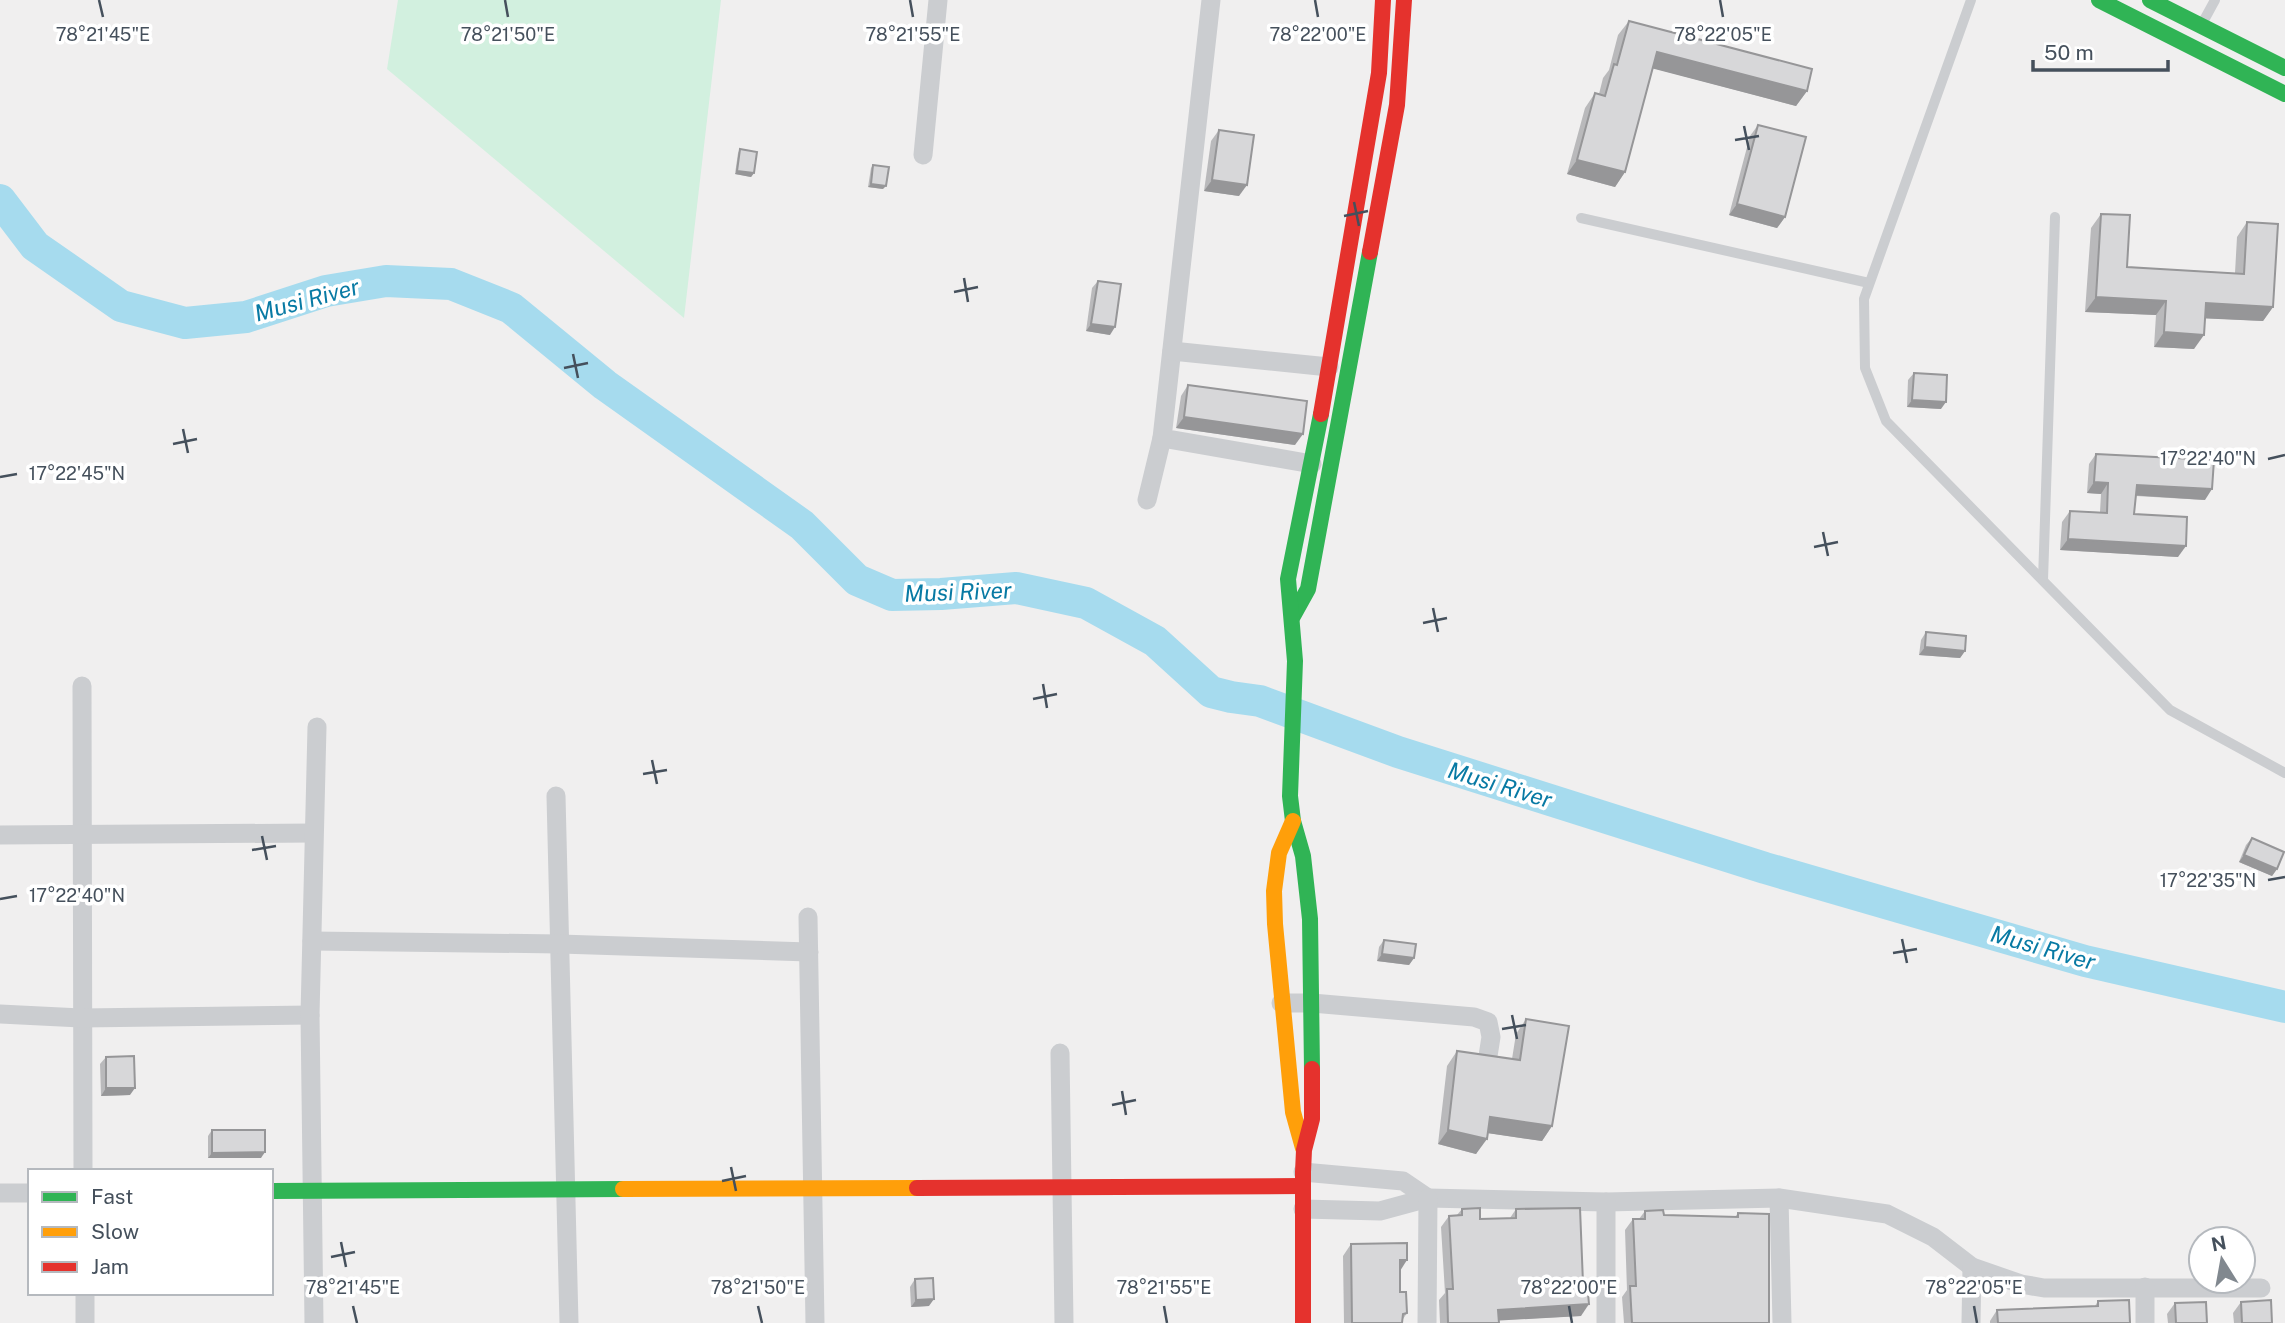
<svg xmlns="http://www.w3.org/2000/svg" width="2285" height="1323" font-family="'Public Sans',sans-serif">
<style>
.green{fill:#d2f0df}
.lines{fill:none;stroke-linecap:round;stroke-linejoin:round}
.river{stroke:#a6dbee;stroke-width:32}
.lane{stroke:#cbcdd0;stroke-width:10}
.street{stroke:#cbcdd0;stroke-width:19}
.fast{stroke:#30b455;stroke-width:16}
.slow{stroke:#ff9f0a;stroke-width:16}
.jam{stroke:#e5322d;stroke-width:16}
.wall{fill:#b9b9bb}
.shaded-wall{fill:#969698}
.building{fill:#d7d7d9;stroke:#969698;stroke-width:2}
.ticks{fill:none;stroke:#45505c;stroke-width:2.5}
.labels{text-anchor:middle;stroke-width:7;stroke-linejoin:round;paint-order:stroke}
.water-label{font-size:23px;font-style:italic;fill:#087aa4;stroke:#fff}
.ticks-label{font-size:18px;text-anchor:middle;fill:#45505c;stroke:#fff;stroke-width:7;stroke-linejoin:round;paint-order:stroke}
</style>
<rect width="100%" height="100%" fill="#f0efef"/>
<polygon class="green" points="398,0 721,0 684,318 387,69"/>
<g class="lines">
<polyline class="river" points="0,200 35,246 121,306 185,323 246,317 326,291 386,281 451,284 511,308 605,385 802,525 857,580 892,595 941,594 1016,588 1086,603 1155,641 1211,692 1231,697 1260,701 1398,752 1765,868 2085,961 2285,1007"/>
<g class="lane">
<polyline points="1971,0 1864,299 1865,368 1886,421 2170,710 2285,773"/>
<polyline points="2203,22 2215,0"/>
<polyline points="1581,218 1869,283"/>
<polyline points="2043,580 2055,217"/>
</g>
<g class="street">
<polyline points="1211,0 1162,438 1312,464"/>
<polyline points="923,155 938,0"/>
<polyline points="1172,351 1329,367"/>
<polyline points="1147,500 1162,438"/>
<polyline points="82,686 83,1171"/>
<polyline points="556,796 569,1323"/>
<polyline points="0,835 313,833"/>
<polyline points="808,917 815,1323"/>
<polyline points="312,941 560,944 809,952"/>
<polyline points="1281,1003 1312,1003 1474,1017 1488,1022 1491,1037 1488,1056"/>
<polyline points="0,1014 81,1018 310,1015"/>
<polyline points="1060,1053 1064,1323"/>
<polyline points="1303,1172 1403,1181 1428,1198"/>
<polyline points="0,1193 30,1193"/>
<polyline points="1779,1198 1782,1323"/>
<polyline points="1303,1209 1380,1211 1428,1198 1606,1202 1779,1198 1887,1214 1933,1237 1972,1267 2021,1284 2044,1288 2261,1288"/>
<polyline points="2145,1287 2145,1323"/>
<polyline points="85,1293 85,1323"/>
<polyline points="314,1323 310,1015 317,727"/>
<polyline points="1427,1323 1428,1198"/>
<polyline points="1606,1323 1606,1202"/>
<polyline points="1971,1323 1972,1267"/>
</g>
<g class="fast">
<polyline points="2099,0 2285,94"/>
<polyline points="2150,0 2285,68"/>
<polyline points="1293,616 1308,589 1370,252"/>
<polyline points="1312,1069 1310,919 1303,856 1293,821 1290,796 1295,661 1288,579 1321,414"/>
<polyline points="271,1191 623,1189"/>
</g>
<g class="slow">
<polyline points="1293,821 1279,853 1274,891 1275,924 1293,1112 1303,1148"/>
<polyline points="623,1189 917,1188"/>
</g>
<g class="jam">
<polyline points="1370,252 1397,105 1404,0"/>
<polyline points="1321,414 1379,73 1383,0"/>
<polyline points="917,1188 1303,1186"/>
<polyline points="1303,1323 1303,1172 1304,1150 1312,1119 1312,1069"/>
</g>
</g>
<g class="wall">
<polygon points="1629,21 1807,91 1796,106 1653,68 1625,172 1615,187 1567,174 1585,108 1595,93 1599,94 1603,78 1609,70 1618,35"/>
<polygon points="1758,125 1785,217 1777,228 1729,215 1750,136"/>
<polygon points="1219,130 1239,196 1204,191 1211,141"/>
<polygon points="740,149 754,173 751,177 735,174 738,153"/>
<polygon points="873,165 883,189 868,187 871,168"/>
<polygon points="2101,214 2127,267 2235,273 2237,237 2247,222 2273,307 2263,321 2205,318 2194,349 2154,347 2156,315 2085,312 2091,228"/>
<polygon points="1098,281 1110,335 1086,331 1092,288"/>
<polygon points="1914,373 1941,409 1907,407 1908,380"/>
<polygon points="1188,385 1295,445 1176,428 1181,396"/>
<polygon points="2096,454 2205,500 2136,496 2134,514 2178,557 2060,550 2062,522 2070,511 2100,512 2101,494 2087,493 2089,464"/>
<polygon points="1926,632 1965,651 1960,658 1919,655 1921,640"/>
<polygon points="2252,838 2277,869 2272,876 2239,862 2246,845"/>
<polygon points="1384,940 1414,958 1409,965 1377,961 1379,947"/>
<polygon points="1526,1019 1552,1126 1542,1141 1488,1133 1476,1154 1438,1144 1447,1066 1457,1051 1512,1059 1516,1034"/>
<polygon points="106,1057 130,1095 101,1096 100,1064"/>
<polygon points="212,1130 261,1158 208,1158 208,1136"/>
<polygon points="1462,1209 1480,1219 1510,1218 1516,1209 1581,1316 1499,1320 1499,1323 1440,1323 1439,1300 1445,1293 1441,1227 1449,1216 1457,1215"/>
<polygon points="1645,1211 1664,1215 1735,1217 1738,1213 1769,1323 1624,1323 1622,1297 1627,1290 1625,1230 1633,1219 1639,1219"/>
<polygon points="1351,1244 1400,1271 1400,1292 1407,1313 1403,1319 1402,1323 1344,1323 1343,1256"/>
<polygon points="915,1279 929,1306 911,1307 910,1287"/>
<polygon points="2098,1301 2130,1323 1990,1323 1990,1321 1997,1310 2095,1306"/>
<polygon points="2241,1302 2272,1323 2234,1323 2233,1313"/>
<polygon points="2175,1303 2207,1323 2168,1323 2167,1314"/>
</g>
<g class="shaded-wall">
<polygon points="1657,52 1807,91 1796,106 1647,67"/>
<polygon points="1577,160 1625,172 1615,187 1567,174"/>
<polygon points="737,171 754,173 751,177 735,174"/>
<polygon points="1212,180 1247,185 1239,196 1204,191"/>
<polygon points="871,184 886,186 883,189 868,187"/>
<polygon points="1737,204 1785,217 1777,228 1729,215"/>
<polygon points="2096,297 2166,301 2156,315 2085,312"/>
<polygon points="2206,303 2273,307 2263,321 2196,318"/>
<polygon points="1091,324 1115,327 1110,335 1086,331"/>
<polygon points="2164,332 2204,335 2194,349 2154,347"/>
<polygon points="1912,400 1946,402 1941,409 1907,407"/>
<polygon points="1184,417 1303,434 1295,445 1176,428"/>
<polygon points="2094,482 2108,483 2101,494 2087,493"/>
<polygon points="2137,485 2212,489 2205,500 2129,495"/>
<polygon points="2068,539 2186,546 2178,557 2060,550"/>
<polygon points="1925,647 1965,651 1960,658 1919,655"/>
<polygon points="2244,855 2277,869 2272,876 2239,862"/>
<polygon points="1382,954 1414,958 1409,965 1377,961"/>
<polygon points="106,1088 135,1088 130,1095 101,1096"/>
<polygon points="1490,1117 1552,1126 1542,1141 1480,1132"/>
<polygon points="1448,1130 1487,1139 1476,1154 1438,1144"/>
<polygon points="265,1152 261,1158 208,1158 212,1153"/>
<polygon points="1400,1260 1407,1260 1400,1271"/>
<polygon points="934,1299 929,1306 911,1307 916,1300"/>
<polygon points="1589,1304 1581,1316 1491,1321 1498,1310"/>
</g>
<g class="building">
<polygon points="1629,21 1812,69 1807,91 1657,52 1625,172 1577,160 1595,93 1605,96 1614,64 1617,65"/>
<polygon points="1758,125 1806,137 1785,217 1737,204"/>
<polygon points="1219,130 1254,135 1247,185 1212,180"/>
<polygon points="740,149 757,152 754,173 737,171"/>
<polygon points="873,165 889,167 886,186 871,184"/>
<polygon points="2101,214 2130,215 2127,267 2244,274 2247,222 2278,224 2273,307 2206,303 2204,335 2164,332 2166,301 2096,297"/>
<polygon points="1098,281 1121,284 1115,327 1091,324"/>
<polygon points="1914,373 1947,375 1946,402 1912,400"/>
<polygon points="1188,385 1307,401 1303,434 1184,417"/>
<polygon points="2096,454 2214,460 2212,489 2137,485 2134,514 2187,517 2186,546 2068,539 2070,511 2107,513 2108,483 2094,482"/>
<polygon points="1926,632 1966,636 1965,651 1925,647"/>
<polygon points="2252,838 2284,852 2277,869 2244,855"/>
<polygon points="1384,940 1416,944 1414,958 1382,954"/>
<polygon points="1526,1019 1569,1026 1552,1126 1490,1117 1487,1139 1448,1130 1457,1051 1520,1060"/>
<polygon points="134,1056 135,1088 106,1088 106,1057"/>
<polygon points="212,1130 265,1130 265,1152 212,1153"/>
<polygon points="1480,1208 1480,1219 1516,1218 1516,1209 1580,1208 1583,1283 1587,1283 1589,1304 1498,1310 1499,1323 1448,1323 1447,1289 1453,1289 1449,1216 1462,1215 1462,1209"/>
<polygon points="1663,1210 1664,1215 1738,1217 1738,1213 1769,1214 1769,1323 1632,1323 1630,1286 1636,1286 1633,1219 1645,1219 1645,1211"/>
<polygon points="1407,1243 1407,1260 1400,1260 1400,1292 1406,1292 1407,1313 1403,1314 1402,1323 1352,1323 1351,1244"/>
<polygon points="933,1278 934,1299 916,1300 915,1279"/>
<polygon points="2129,1300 2130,1323 1998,1323 1997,1310 2098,1306 2098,1301"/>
<polygon points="2271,1300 2272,1323 2242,1323 2241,1302"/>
<polygon points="2206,1302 2207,1323 2176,1323 2175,1303"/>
</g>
<path class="ticks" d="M99,0l4,17M505,0l3,17M910,0l3,17M1315,0l3,17M1720,0l3,17M1744,126l5,24M1735,140l24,-4M1354,202l5,24M1344,216l24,-5M964,278l4,24M954,292l24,-5M573,354l5,24M564,368l24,-5M183,429l5,24M173,444l24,-5M2268,459l17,-4M0,477l17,-3M1823,532l5,24M1814,547l24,-5M1433,608l5,24M1423,623l24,-5M1043,684l4,24M1033,699l24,-5M652,760l5,24M643,774l24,-4M262,836l5,24M252,850l24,-4M2268,880l17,-3M0,899l17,-3M1902,939l5,24M1893,953l24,-4M1512,1015l5,24M1502,1029l24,-4M1122,1091l4,24M1112,1105l24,-5M731,1167l5,24M722,1181l24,-5M341,1242l5,25M331,1257l24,-5M353,1306l4,17M758,1306l4,17M1164,1306l3,17M1569,1306l3,17M1974,1306l3,17"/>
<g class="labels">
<g class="water-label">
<text transform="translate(307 300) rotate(-15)" y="8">Musi River</text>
<text transform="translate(958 592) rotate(-2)" y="8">Musi River</text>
<text transform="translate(1500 785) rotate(17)" y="8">Musi River</text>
<text transform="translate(2043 948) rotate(16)" y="8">Musi River</text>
</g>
</g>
<g class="ticks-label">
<text x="103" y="41">78°21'45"E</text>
<text x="508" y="41">78°21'50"E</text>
<text x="913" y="41">78°21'55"E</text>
<text x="1318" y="41">78°22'00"E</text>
<text x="1723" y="41">78°22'05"E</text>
<text x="2208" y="465">17°22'40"N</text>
<text x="77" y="480">17°22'45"N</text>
<text x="2208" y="887">17°22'35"N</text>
<text x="77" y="902">17°22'40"N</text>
<text x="353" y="1294">78°21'45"E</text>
<text x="758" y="1294">78°21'50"E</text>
<text x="1164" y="1294">78°21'55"E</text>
<text x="1569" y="1294">78°22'00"E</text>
<text x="1974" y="1294">78°22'05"E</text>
</g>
<rect x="28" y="1169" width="245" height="126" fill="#ffffff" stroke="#b5b9be" stroke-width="2"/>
<rect x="42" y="1192" width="35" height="10" fill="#30b455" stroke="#b5b9be" stroke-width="2"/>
<text x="91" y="1204" font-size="21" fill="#45505c">Fast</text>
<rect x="42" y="1227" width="35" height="10" fill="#ff9f0a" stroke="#b5b9be" stroke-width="2"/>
<text x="91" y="1239" font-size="21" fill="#45505c">Slow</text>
<rect x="42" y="1262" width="35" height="10" fill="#e5322d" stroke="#b5b9be" stroke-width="2"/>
<text x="91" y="1274" font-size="21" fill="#45505c">Jam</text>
<g transform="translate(2222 1260) rotate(349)"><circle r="33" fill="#ffffff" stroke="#b5b9be" stroke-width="2"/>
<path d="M0-5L12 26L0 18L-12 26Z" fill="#81888f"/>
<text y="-10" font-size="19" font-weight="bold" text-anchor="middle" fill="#45505c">N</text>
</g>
<path d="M2033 60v10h135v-10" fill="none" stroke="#45505c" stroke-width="3.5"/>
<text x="2044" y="60" font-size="21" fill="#45505c" stroke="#ffffff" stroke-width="5" paint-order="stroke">50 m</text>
</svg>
